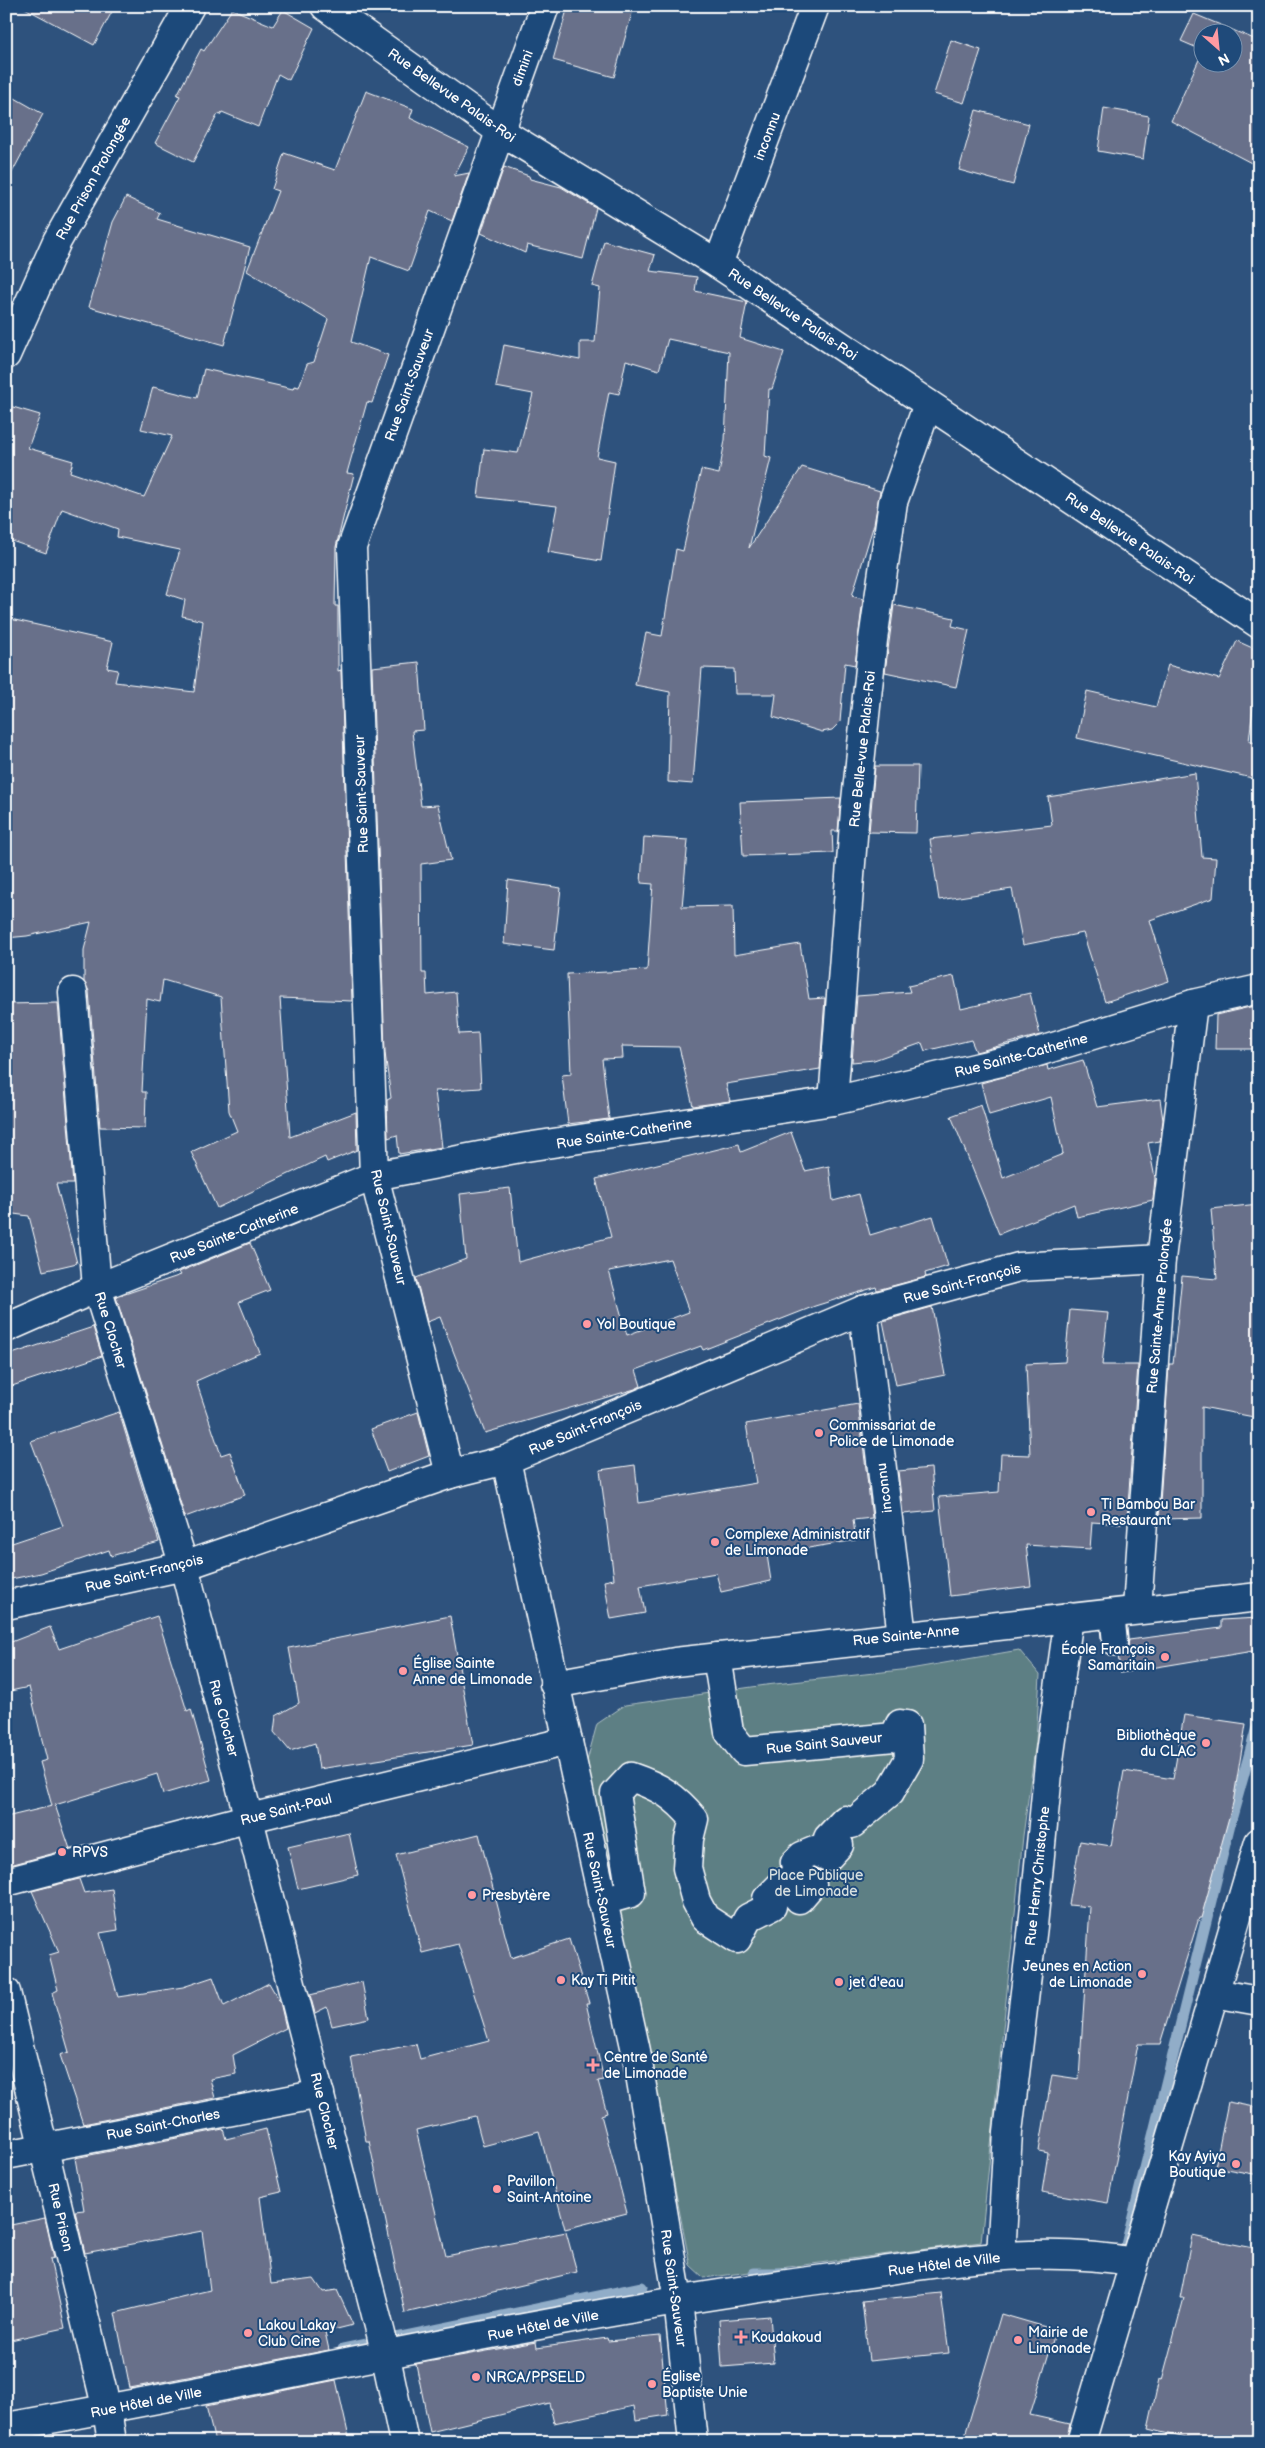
<svg xmlns="http://www.w3.org/2000/svg" width="1265" height="2448" font-family="'Balsamiq Sans',sans-serif">
<style>
.green{fill:#5d7f84;stroke:#aebfc2}
.lines{fill:none;stroke-linecap:round;stroke-linejoin:round}
.stream{stroke:#91adc8;stroke-width:11}
.building{fill:#68708a;stroke:#fff;fill-rule:evenodd}
.lane-casing{stroke:#fff;stroke-width:28}
.street-casing{stroke:#fff;stroke-width:31}
.secondary-casing{stroke:#fff;stroke-width:31}
.lane{stroke:#1f4a7a;stroke-width:24}
.street{stroke:#1f4a7a;stroke-width:28}
.secondary{stroke:#1f4a7a;stroke-width:28}
.poi-dot{fill:#ff9aa2;stroke:#1f4a7a;stroke-width:2}
.labels{text-anchor:middle;stroke-width:4;stroke-linejoin:round;paint-order:stroke}
.street-label{font-size:14px;fill:#fff;stroke:#1f4a7a}
.poi-label{font-size:14px;fill:#fff;stroke:#1f4a7a;text-anchor:start}
.park-label{font-size:14px;fill:#d6dfe0;stroke:#1f4a7a}
</style>
<rect width="100%" height="100%" fill="#2e527d"/>
<filter id="ink" filterUnits="userSpaceOnUse"><feTurbulence type="fractalNoise" baseFrequency=".02" numOctaves="2"/><feDisplacementMap in="SourceGraphic" scale="10" xChannelSelector="R" yChannelSelector="G"/><feConvolveMatrix kernelMatrix="1 2 1 2 8 2 1 2 1" color-interpolation-filters="sRGB"/></filter>
<g filter="url(#ink)">
<polygon class="green" points="1019,1650 1040,1675 1036,1741 1023,1836 981,2242 704,2278 690,2265 654,2081 592,1807 587,1761 597,1724 625,1705 766,1685 910,1669"/>
<g class="lines">
<g class="stream">
<polyline points="1126,2245 1231,1820 1259,1720"/>
<polyline points="754,2273 784,2273"/>
<polyline points="343,2349 642,2287"/>
</g>
</g>
<g class="building">
<polygon points="21,6 115,6 94,45"/>
<polygon points="568,6 634,6 614,77 553,60"/>
<polygon points="232,9 273,26 283,10 314,28 289,80 278,74 258,127 222,112 220,115 218,114 193,162 155,143 180,96 177,95 201,49 204,51"/>
<polygon points="1194,14 1259,41 1259,167 1171,121 1202,53 1202,62 1232,62 1232,32 1202,32 1202,50 1181,41"/>
<polygon points="951,40 981,50 964,103 934,94"/>
<polygon points="366,91 413,109 410,118 469,147 454,176 469,173 452,221 430,211 409,271 371,257 351,342 388,355 372,403 367,402 347,473 354,474 336,547 335,606 338,606 338,671 341,670 352,1001 280,998 290,1137 356,1112 357,1150 327,1162 325,1157 217,1208 191,1152 237,1131 229,1111 221,997 163,980 160,1002 147,999 142,1092 146,1092 145,1128 100,1127 89,991 84,982 84,950 91,922 27,936 6,938 6,865 12,864 6,810 6,618 113,642 107,668 118,670 115,682 194,692 203,621 182,616 185,600 167,594 180,550 117,537 118,529 62,509 46,553 6,539 6,405 40,415 28,448 73,461 70,472 144,497 172,436 141,429 153,387 197,398 204,369 293,389 294,386 299,387 307,364 314,362 328,319 247,271 278,191 272,189 284,153 335,170"/>
<polygon points="6,93 43,114 6,184"/>
<polygon points="1104,108 1149,116 1143,159 1098,151"/>
<polygon points="976,110 1029,124 1013,185 959,170"/>
<polygon points="504,167 529,176 530,179 561,187 596,208 583,259 527,245 525,253 481,233"/>
<polygon points="126,197 160,213 157,219 250,247 224,345 89,307 113,222"/>
<polygon points="604,241 655,255 650,271 697,277 695,291 747,302 740,338 784,352 772,389 769,389 765,456 771,458 749,548 802,467 880,491 874,524 852,596 863,599 855,665 845,663 840,722 832,730 822,732 773,717 776,694 735,694 734,669 702,668 693,784 668,782 670,692 635,685 646,633 662,636 676,549 683,551 701,470 719,474 725,440 729,352 668,339 659,370 626,360 619,394 609,392 597,457 615,461 601,561 548,552 557,506 478,497 484,449 518,453 533,394 496,387 504,345 580,360 580,342 595,342 600,288 592,286"/>
<polygon points="894,605 954,618 952,626 969,630 956,687 885,672"/>
<polygon points="1237,641 1259,651 1259,682 1255,691 1249,741 1259,744 1259,751 1252,778 1077,738 1087,691 1156,707 1168,665 1219,679"/>
<polygon points="419,662 424,730 412,731 421,806 438,805 451,860 421,864 422,973 426,973 427,995 456,992 459,1034 478,1033 481,1088 435,1091 442,1147 399,1154 397,1135 388,1138 387,1100 391,1098 385,1053 372,667"/>
<polygon points="875,766 918,766 916,833 869,832"/>
<polygon points="1195,773 1202,857 1216,858 1213,898 1150,920 1169,981 1105,1002 1083,933 1023,945 1012,889 939,900 930,839 1052,825 1048,797"/>
<polygon points="841,798 838,831 832,831 833,853 743,856 740,802"/>
<polygon points="644,837 688,840 682,907 733,906 734,955 800,944 809,999 825,998 820,1069 726,1084 730,1101 693,1106 679,1047 622,1046 623,1058 602,1059 609,1119 568,1124 562,1075 571,1074 567,974 647,970 653,884 641,883"/>
<polygon points="508,880 561,888 554,950 504,944"/>
<polygon points="954,976 961,1009 1030,993 1040,1035 976,1052 971,1040 925,1051 922,1043 874,1060 852,1062 857,996 910,992 908,986"/>
<polygon points="58,1003 73,1184 56,1184 77,1263 43,1271 29,1216 6,1213 6,1004"/>
<polygon points="1250,1007 1259,1007 1259,1049 1215,1049 1216,1015"/>
<polygon points="1083,1060 1097,1107 1160,1099 1163,1120 1160,1141 1148,1143 1155,1178 1153,1200 1077,1217 1074,1204 999,1234 951,1116 981,1105 1003,1178 1063,1154 1051,1097 989,1115 981,1083 1047,1065 1048,1070"/>
<path d="M791,1132l14,39 24,-5 4,35 26,-7 11,41 63,-19 15,50 -23,7 1,4 -49,13 -1,-3 -61,19 -112,44 -2,-4 -65,24 5,16 -6,3 -150,44 -45,-116 -13,5 -11,-44 50,-19 -6,-65 50,-6 8,74 93,-25 -15,-58 143,-35 2,8zM670,1259l19,53 -62,23 -18,-64z"/>
<polygon points="1259,1204 1259,1418 1202,1407 1202,1518 1159,1519 1169,1364 1173,1364 1182,1276 1217,1279 1211,1209"/>
<polygon points="250,1243 270,1290 239,1302 260,1353 196,1381 221,1455 230,1452 245,1495 185,1517 116,1297 181,1275 179,1272"/>
<polygon points="932,1307 945,1375 896,1385 883,1321"/>
<polygon points="1070,1310 1108,1313 1102,1365 1138,1365 1127,1519 1121,1519 1121,1524 1092,1522 1090,1549 1026,1545 1031,1586 950,1596 939,1497 999,1492 1001,1454 1030,1455 1026,1364 1065,1362"/>
<polygon points="93,1327 102,1356 6,1388 6,1356"/>
<polygon points="858,1404 872,1518 853,1520 856,1540 767,1555 771,1581 721,1592 716,1573 640,1586 645,1613 611,1619 604,1581 614,1579 600,1470 635,1465 639,1503 756,1483 746,1424"/>
<polygon points="119,1412 159,1542 111,1556 109,1550 41,1573 6,1580 6,1545 63,1526 31,1441"/>
<polygon points="418,1412 429,1456 387,1472 371,1429"/>
<polygon points="931,1468 935,1511 903,1514 898,1471"/>
<polygon points="157,1616 187,1711 191,1709 211,1780 163,1794 157,1774 55,1805 70,1849 6,1866 6,1817 52,1806 40,1762 47,1760 29,1687 6,1692 6,1644 50,1627 59,1649"/>
<polygon points="450,1616 473,1745 319,1769 315,1743 290,1751 274,1732 276,1716 299,1703 289,1648"/>
<polygon points="1259,1618 1259,1650 1121,1673 1118,1656 1127,1649 1129,1640 1221,1628 1221,1620"/>
<polygon points="1184,1715 1246,1724 1233,1803 1201,1918 1199,1918 1160,2044 1138,2044 1108,2203 1042,2192 1048,2153 1039,2151 1052,2075 1079,2079 1090,1907 1069,1905 1080,1841 1111,1846 1124,1771 1173,1779"/>
<polygon points="349,1833 358,1875 298,1889 288,1847"/>
<polygon points="479,1834 511,1958 569,1939 589,2003 586,2003 604,2080 598,2081 607,2113 601,2115 627,2213 565,2229 539,2131 483,2146 475,2116 416,2130 446,2256 566,2232 577,2272 405,2313 369,2141 366,2141 351,2057 416,2044 420,2059 489,2041 458,1944 422,1953 396,1855"/>
<polygon points="79,1879 84,1893 112,1889 118,1930 100,1933 118,1997 183,1987 213,1977 224,2006 269,1983 280,2002 286,2028 233,2055 236,2074 210,2079 215,2098 83,2124 60,2055 69,2052 52,1993 58,1990 49,1955 59,1952 32,1891"/>
<polygon points="362,1982 369,2018 332,2026 327,2007 315,2013 310,1995"/>
<polygon points="1228,2102 1259,2108 1259,2175 1215,2167"/>
<polygon points="223,2129 226,2139 266,2129 281,2192 260,2197 271,2284 314,2279 323,2292 337,2290 353,2325 325,2332 329,2350 130,2388 115,2313 210,2290 202,2231 85,2253 75,2211 84,2210 75,2158"/>
<polygon points="45,2218 54,2258 50,2259 65,2328 6,2341 6,2226"/>
<polygon points="1192,2236 1259,2249 1259,2442 1202,2442 1148,2429 1159,2379 1162,2380 1184,2298 1180,2298"/>
<polygon points="941,2293 949,2353 869,2361 862,2301"/>
<polygon points="1001,2314 1056,2330 1030,2415 1070,2424 1066,2442 963,2442"/>
<polygon points="770,2316 774,2363 722,2367 719,2320"/>
<polygon points="660,2336 668,2415 636,2420 634,2406 554,2423 549,2403 430,2432 416,2364 536,2342 537,2348 607,2338 608,2341"/>
<polygon points="336,2380 350,2442 215,2442 206,2406"/>
</g>
<g class="lines">
<g class="lane-casing">
<polyline id="lane" points="1112,1612 1115,1643"/>
</g>
<g class="street-casing">
<g id="street">
<polyline points="325,6 500,131 718,264 1259,624"/>
<polyline points="718,264 815,6"/>
<polyline points="6,355 57,241 190,6"/>
<polyline points="73,992 97,1288 184,1566 381,2334 404,2442"/>
<polyline points="833,1101 855,810 873,640 893,502 928,404"/>
<polyline points="863,1310 902,1636"/>
<polyline points="6,1328 97,1288 374,1176 526,1147 833,1101 1018,1058 1193,1004 1259,989"/>
<polyline points="506,1460 636,2051 678,2300 693,2442"/>
<polyline points="450,1474 374,1176 352,547 545,6"/>
<polyline points="6,1605 184,1566 450,1474 506,1460 863,1310 1019,1267 1161,1259"/>
<polyline points="1137,1609 1161,1259 1193,1004"/>
<polyline points="554,1684 675,1662 1259,1597"/>
<polyline points="6,1882 250,1818 568,1741"/>
<path d="M602,1901l29,-8 -16,-99 16,-17c29,10 44,19 63,42l-5,20 -2,29 9,33 9,17 32,21 11,-21 24,-12 -5,-7 17,-17 15,17 13,-15 -12,-8 -5,-13 7,-7 12,-5 14,6 11,-12 -11,-7 17,-18 7,4 38,-32 19,-33 -2,-34 -7,-1 -6,13 -150,14 -15,-19 -12,-75"/>
<polyline points="6,1992 107,2410 112,2442"/>
<polyline points="1214,1993 1259,2001"/>
<polyline points="6,2155 320,2094"/>
<polyline points="1001,2256 1008,2132 1033,1926 1050,1753 1069,1617"/>
<path d="M6,2427c276,-48 548,-113 826,-149 100,-13 202,-35 302,-16"/>
</g>
</g>
<g class="secondary-casing">
<polyline id="secondary" points="1081,2442 1259,1842"/>
</g>
<use href="#lane" class="lane"/>
<use href="#street" class="street"/>
<use href="#secondary" class="secondary"/>
</g>
</g>
<g class="poi-dot">
<circle cx="587" cy="1324" r="5"/>
<circle cx="819" cy="1433" r="5"/>
<circle cx="1091" cy="1512" r="5"/>
<circle cx="715" cy="1542" r="5"/>
<circle cx="1165" cy="1657" r="5"/>
<circle cx="403" cy="1671" r="5"/>
<circle cx="1206" cy="1743" r="5"/>
<circle cx="62" cy="1852" r="5"/>
<circle cx="472" cy="1895" r="5"/>
<circle cx="1142" cy="1974" r="5"/>
<circle cx="561" cy="1980" r="5"/>
<circle cx="839" cy="1982" r="5"/>
<path d="M590.5 2057.5h5v5h5v5h-5v5h-5v-5h-5v-5h5z"/>
<circle cx="1236" cy="2164" r="5"/>
<circle cx="497" cy="2189" r="5"/>
<circle cx="248" cy="2333" r="5"/>
<path d="M738.5 2329.5h5v5h5v5h-5v5h-5v-5h-5v-5h5z"/>
<circle cx="1018" cy="2340" r="5"/>
<circle cx="476" cy="2377" r="5"/>
<circle cx="652" cy="2384" r="5"/>
</g>
<g class="labels">
<g class="street-label">
<text transform="translate(522 68) rotate(-70)" y="5">dimini</text>
<text transform="translate(452 95) rotate(35)" y="5">Rue Bellevue Palais-Roi</text>
<text transform="translate(767 136) rotate(-69)" y="5">inconnu</text>
<text transform="translate(93 178) rotate(-61)" y="5">Rue Prison Prolongée</text>
<text transform="translate(793 314) rotate(34)" y="5">Rue Bellevue Palais-Roi</text>
<text transform="translate(409 385) rotate(-70)" y="5">Rue Saint-Sauveur</text>
<text transform="translate(1130 538) rotate(34)" y="5">Rue Bellevue Palais-Roi</text>
<text transform="translate(862 749) rotate(-84)" y="5">Rue Belle-vue Palais-Roi</text>
<text transform="translate(361 794) rotate(-92)" y="5">Rue Saint-Sauveur</text>
<text transform="translate(1021 1055) rotate(-15)" y="5">Rue Sainte-Catherine</text>
<text transform="translate(624 1133) rotate(-9)" y="5">Rue Sainte-Catherine</text>
<text transform="translate(389 1227) rotate(77)" y="5">Rue Saint-Sauveur</text>
<text transform="translate(234 1233) rotate(-22)" y="5">Rue Sainte-Catherine</text>
<text transform="translate(962 1283) rotate(-15)" y="5">Rue Saint-François</text>
<text transform="translate(1159 1306) rotate(-85)" y="5">Rue Sainte-Anne Prolongée</text>
<text transform="translate(111 1330) rotate(73)" y="5">Rue Clocher</text>
<text transform="translate(585 1427) rotate(-23)" y="5">Rue Saint-François</text>
<text transform="translate(884 1488) rotate(-97)" y="5">inconnu</text>
<text transform="translate(144 1573) rotate(-14)" y="5">Rue Saint-François</text>
<text transform="translate(906 1635) rotate(-6)" y="5">Rue Sainte-Anne</text>
<text transform="translate(224 1718) rotate(75)" y="5">Rue Clocher</text>
<text transform="translate(824 1743) rotate(-6)" y="5">Rue Saint Sauveur</text>
<text transform="translate(286 1809) rotate(-14)" y="5">Rue Saint-Paul</text>
<text transform="translate(1037 1876) rotate(-84)" y="5">Rue Henry Christophe</text>
<text transform="translate(600 1890) rotate(78)" y="5">Rue Saint-Sauveur</text>
<text transform="translate(325 2111) rotate(76)" y="5">Rue Clocher</text>
<text transform="translate(163 2124) rotate(-11)" y="5">Rue Saint-Charles</text>
<text transform="translate(61 2217) rotate(77)" y="5">Rue Prison</text>
<text transform="translate(944 2264) rotate(-7)" y="5">Rue Hôtel de Ville</text>
<text transform="translate(674 2288) rotate(82)" y="5">Rue Saint-Sauveur</text>
<text transform="translate(543 2325) rotate(-11)" y="5">Rue Hôtel de Ville</text>
<text transform="translate(146 2402) rotate(-11)" y="5">Rue Hôtel de Ville</text>
</g>
<g class="poi-label">
<text x="597" y="1329">Yol Boutique</text>
<text x="829" y="1430">Commissariat de<tspan x="829" dy="16">Police de Limonade</tspan></text>
<text x="1101" y="1509">Ti Bambou Bar<tspan x="1101" dy="16">Restaurant</tspan></text>
<text x="725" y="1539">Complexe Administratif<tspan x="725" dy="16">de Limonade</tspan></text>
<text x="1155" y="1654" text-anchor="end">École François<tspan x="1155" dy="16">Samaritain</tspan></text>
<text x="413" y="1668">Église Sainte<tspan x="413" dy="16">Anne de Limonade</tspan></text>
<text x="1196" y="1740" text-anchor="end">Bibliothèque<tspan x="1196" dy="16">du CLAC</tspan></text>
<text x="72" y="1857">RPVS</text>
<text x="482" y="1900">Presbytère</text>
<text x="1132" y="1971" text-anchor="end">Jeunes en Action<tspan x="1132" dy="16">de Limonade</tspan></text>
<text x="571" y="1985">Kay Ti Pitit</text>
<text x="849" y="1987">jet d'eau</text>
<text x="604" y="2062">Centre de Santé<tspan x="604" dy="16">de Limonade</tspan></text>
<text x="1226" y="2161" text-anchor="end">Kay Ayiya<tspan x="1226" dy="16">Boutique</tspan></text>
<text x="507" y="2186">Pavillon<tspan x="507" dy="16">Saint-Antoine</tspan></text>
<text x="258" y="2330">Lakou Lakay<tspan x="258" dy="16">Club Cine</tspan></text>
<text x="1028" y="2337">Mairie de<tspan x="1028" dy="16">Limonade</tspan></text>
<text x="751" y="2342">Koudakoud</text>
<text x="662" y="2381">Église<tspan x="662" dy="16">Baptiste Unie</tspan></text>
<text x="486" y="2382">NRCA/PPSELD</text>
</g>
<g class="park-label">
<text x="816" y="1880">Place Publique<tspan x="816" dy="16">de Limonade</tspan></text>
</g>
</g>
<rect width="1265" height="2448" fill="none" stroke="#1f4a7a" stroke-width="25"/>
<rect x="12" y="12" width="1240" height="2423" fill="none" stroke="#fff" stroke-width="2" filter="url(#ink)"/>
<g transform="translate(1218 48) rotate(153)"><circle r="24" fill="#1f4a7a" stroke="#7992af"/>
<path d="M0-4L9 19L0 12L-9 19Z" fill="#ff9aa2"/>
<text y="-8" font-size="14" font-weight="bold" text-anchor="middle" fill="#ffffff">N</text>
</g>
</svg>
